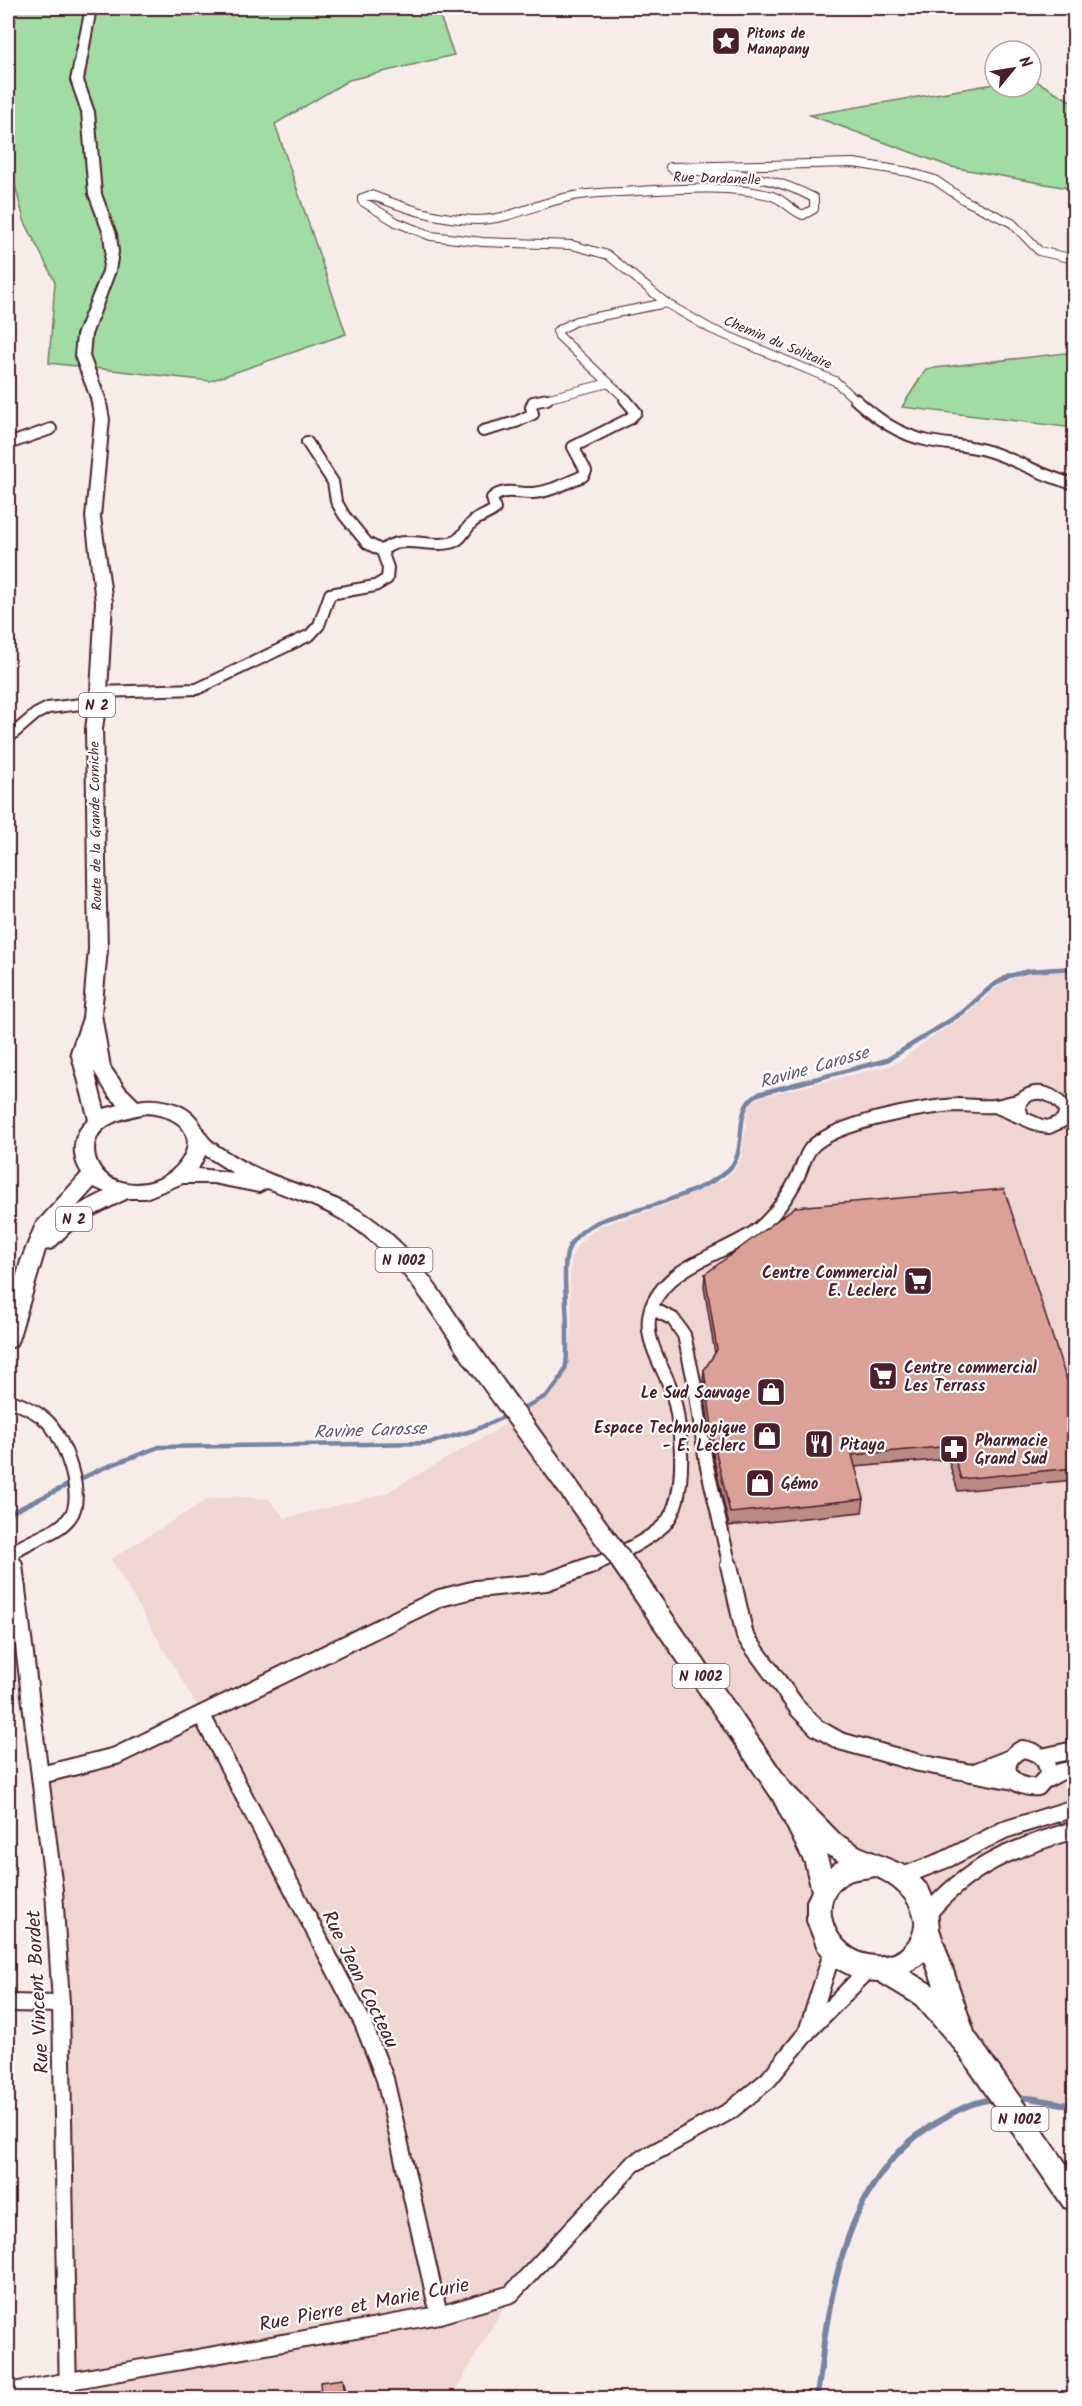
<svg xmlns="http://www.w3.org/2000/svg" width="1082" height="2406" font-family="Kalam,sans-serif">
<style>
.built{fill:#efd6d2}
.green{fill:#a0dca3;stroke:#757e67;stroke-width:1.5}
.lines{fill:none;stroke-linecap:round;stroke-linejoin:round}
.stream-far1{stroke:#7683a1;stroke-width:4.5}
.stream{stroke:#7683a1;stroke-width:6}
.minor-far3-casing{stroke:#4a1f2b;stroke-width:10}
.minor-far2-casing{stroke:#4a1f2b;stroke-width:14}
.minor-far1-casing{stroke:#4a1f2b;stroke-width:16}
.minor-casing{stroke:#4a1f2b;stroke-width:20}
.primary-casing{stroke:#4a1f2b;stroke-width:4}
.minor-far3{stroke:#fff;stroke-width:8}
.minor-far2{stroke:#fff;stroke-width:10}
.minor-far1{stroke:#fff;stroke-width:12}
.minor{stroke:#fff;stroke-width:16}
.primary{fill:#fff;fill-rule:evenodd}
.primary-bridge-casing{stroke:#4a1f2b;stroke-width:24;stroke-linecap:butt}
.primary-bridge{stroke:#fff;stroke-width:20}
.wall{fill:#bc8a84;stroke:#4a1f2b;stroke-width:1.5}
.shaded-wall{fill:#99716b;stroke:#4a1f2b;stroke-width:1.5}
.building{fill:#dba199;stroke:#4a1f2b;stroke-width:1.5}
.labels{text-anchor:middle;stroke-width:4.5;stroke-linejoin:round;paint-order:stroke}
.far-poi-label{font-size:14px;font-weight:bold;fill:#4a1f2b;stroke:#fff;text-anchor:start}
.far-street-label{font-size:14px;fill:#4a1f2b;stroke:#fff}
.shield{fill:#fff;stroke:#80626b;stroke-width:1.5}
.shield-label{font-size:15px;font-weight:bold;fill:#4a1f2b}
.poi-label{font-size:16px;font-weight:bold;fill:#4a1f2b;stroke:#fff;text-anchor:start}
.water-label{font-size:18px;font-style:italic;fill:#645970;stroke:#fff}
.near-street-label{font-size:20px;fill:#4a1f2b;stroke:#fff}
</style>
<rect width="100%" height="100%" fill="#f8eceb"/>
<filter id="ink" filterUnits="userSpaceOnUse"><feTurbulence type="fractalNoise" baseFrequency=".0167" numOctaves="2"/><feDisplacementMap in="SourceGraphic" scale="12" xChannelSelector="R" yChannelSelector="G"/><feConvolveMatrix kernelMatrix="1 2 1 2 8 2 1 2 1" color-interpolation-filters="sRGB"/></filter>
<g filter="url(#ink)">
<polygon class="built" points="1074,970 1074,2106 1030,2098 1016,2098 965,2041 927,1915 874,1865 782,1793 819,1900 843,1958 808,2031 768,2080 633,2164 511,2294 460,2383 448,2398 65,2398 61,2004 41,1775 116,1756 202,1715 111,1559 206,1500 232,1496 269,1499 285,1518 384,1494 517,1418 524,1410 549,1396 560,1383 568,1368 571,1333 570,1274 572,1256 577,1245 599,1226 661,1207 720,1181 733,1172 742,1156 748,1108 752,1102 761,1097 889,1066 903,1059 923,1043 966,1015 996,988 1013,978 1031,973"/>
<g class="green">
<polygon points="8,8 437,8 454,55 349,80 275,124 346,334 210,381 49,363 55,282 24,220 8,158"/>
<polygon points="1031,78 1074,103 1074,189 951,167 810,115 995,84 995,87 1031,87"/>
<polygon points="1074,352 1074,428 902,407 926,369"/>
</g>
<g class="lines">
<g class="stream-far1">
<path d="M519,1410c9,-5 20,-9 28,-15 7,-6 15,-18 18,-26 5,-14 0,-74 0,-92 0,-11 0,-25 7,-35 20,-27 56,-27 85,-38 23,-8 52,-18 70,-33 24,-20 3,-62 31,-77l129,-34 75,-47 30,-27 17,-10 19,-5 46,-3"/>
<polyline points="8,1514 101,1469 159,1447 429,1443 475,1430 508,1415"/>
</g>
<g class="stream">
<polyline points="1015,2098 1029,2098 1074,2106"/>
<path d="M816,2398c5,-21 6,-42 9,-64 13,-80 35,-163 107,-209 20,-12 39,-24 63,-26"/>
</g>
<g class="minor-far3-casing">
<g id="minor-far3">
<polyline points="541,400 609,383"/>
<polyline points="627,400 559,336 557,331 576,321 666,303"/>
<path d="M856,400l-21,-19 -124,-52 -45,-26 -58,-48 -36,-10 -89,-3 -52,-6 -35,-14 -34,-21v-3l9,-3c37,14 65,24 105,25 33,0 62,-17 93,-23 22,-5 45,-4 68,-6 42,-2 90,-6 132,4 14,3 21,15 34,20l11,-6v-11c-44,-24 -90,-26 -139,-28l-5,-3 184,-4 55,9 26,8 29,20 48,23 27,28 35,8"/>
</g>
</g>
<g class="minor-far2-casing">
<g id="minor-far2">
<path d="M855,399c22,20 44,36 74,42 20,4 41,4 59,10 30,9 55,26 86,33"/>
<polyline points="483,431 516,422 533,414 531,407 533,402 547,399"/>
<polyline points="307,442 333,482 336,501 344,515 367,543 382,551"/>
<polyline points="8,444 51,429"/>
<path d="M99,692l98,-3 113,-54 9,-10 11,-31 45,-8 12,-7 1,-11 -6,-17c19,-18 45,-3 68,-8 13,-3 15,-15 24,-22 7,-5 15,-7 21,-12l-3,-11c13,-11 26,-4 41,-5 18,-1 34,-11 50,-17l3,-5 -13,-24 56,-28 7,-7 -11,-13"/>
<polyline points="8,738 36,714 48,708 98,702"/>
</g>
</g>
<g class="minor-far1-casing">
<g id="minor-far1">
<path d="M995,1106l46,20 8,1 13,-6 4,-10c-10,-17 -29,-25 -45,-11l-2,7 3,9"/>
<polyline points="651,1308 673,1319 684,1335 694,1381 706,1462 730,1567"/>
<path d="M8,1400c15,5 29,11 40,22 16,16 38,75 22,95 -13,18 -41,22 -58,36l2,14"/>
<path d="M589,1567c24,-11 55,-23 75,-42 26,-27 18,-109 5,-141 -10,-24 -28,-51 -17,-78 16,-40 68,-51 101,-73 18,-12 36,-38 45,-57 4,-8 7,-21 13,-28 22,-25 114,-42 147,-43 12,0 24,2 36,1 9,-1 18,-4 27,-6"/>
</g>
</g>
<g class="minor-casing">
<g id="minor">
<polyline points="14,1565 54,1890 61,2004 68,2398"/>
<polyline points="729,1565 745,1636 799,1710 817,1728 840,1741 919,1763 1014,1781"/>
<polyline points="202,1716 363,2023 385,2079 439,2315"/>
<path d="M1022,1749c14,2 27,10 26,26l-10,12c-27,3 -44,-23 -16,-38z"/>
<polyline points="1042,1757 1074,1750"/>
<polyline points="972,1773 1008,1759"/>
<polyline points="41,1775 116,1756 440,1598 476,1589 546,1582 592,1565"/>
<polyline points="1047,1779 1060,1772 1074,1769"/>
<polyline points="903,1876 947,1859 1004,1830 1074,1808"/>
<path d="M927,1915c41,-50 87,-67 147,-85"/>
<polyline points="8,2003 61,2004"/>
<polyline points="808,2029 833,1950"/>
<polyline points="8,2392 439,2315 511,2294 633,2164 730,2111 768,2080 808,2031 869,1969"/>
</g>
</g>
<g class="primary-casing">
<g id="primary">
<path d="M86,8h10l-13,72 11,32 7,82 15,40 2,18 -3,19 -24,64 -2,21 16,42 4,21 -9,98 12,85 -5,90 -5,37 5,220 -6,65 9,53 14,20 14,14c19,-4 47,2 59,18 4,5 5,11 9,16 6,9 20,16 29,22 35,21 77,30 114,48 55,27 89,84 122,133l3,6 -3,6 -7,2 -7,-2c-33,-50 -65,-102 -118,-132 -22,-13 -48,-21 -72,-30l-8,4 -46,-9h-30l-37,15h-18l-38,19 -20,14 -17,17 -8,2 -27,90 -3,6 -7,2v-41l13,-46 15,-37 46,-51c-11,-16 -10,-41 7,-53l-18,-68 12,-34 6,-69 -3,-220 5,-37 5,-90 -10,-85 9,-98 -4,-21 -16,-42 2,-21 26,-64 3,-19 -2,-18 -15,-40 -7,-82 -11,-32zM94,1071l16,26 9,8 -15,4zM146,1113c84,7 25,94 -35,65 -8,-4 -14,-13 -16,-21 -7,-32 27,-39 51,-44zM205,1155l28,18 -35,-4zM94,1187l11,5 -28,14z"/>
<path d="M621,1551l8,2 160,230 51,52 20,12 50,21 18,19 9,22 2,20 35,103 100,143v35l-10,-3 -108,-157 -40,-46 -38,-23 -18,-1 -28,-14 -14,-17 -11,-28v-20l5,-10 -7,-28 -32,-64 -160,-232 -3,-7 3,-7zM826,1854l13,7 -9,6zM875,1876c26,11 57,43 29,71 -8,8 -17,10 -29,9 -42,-2 -63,-61 -23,-76 7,-2 16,-2 23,-4zM925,1961l9,25 -24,-14z"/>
</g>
</g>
<use href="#minor-far3" class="minor-far3"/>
<use href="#minor-far2" class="minor-far2"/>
<use href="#minor-far1" class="minor-far1"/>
<use href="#minor" class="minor"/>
<use href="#primary" class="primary"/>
<g class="primary-bridge-casing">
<polyline id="primary-bridge" points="464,1344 621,1560"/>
</g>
<use href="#primary-bridge" class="primary-bridge"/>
</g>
<polygon class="wall" points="705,1274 1074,1402 1074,1480 958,1491 948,1459 855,1467 864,1499 862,1512 729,1526 714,1460 703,1383 704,1370 715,1354 704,1287"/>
<polygon class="shaded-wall" points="343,2379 345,2387 346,2398 345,2398"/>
<g class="building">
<polygon points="1004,1189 1074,1402 1074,1468 961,1479 951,1446 852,1455 864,1499 730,1513 715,1448 704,1370 717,1350 705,1274 795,1207"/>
<polygon points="343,2379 345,2398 321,2398 320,2382"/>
</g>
</g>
<defs>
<g id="sight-square" transform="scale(1.5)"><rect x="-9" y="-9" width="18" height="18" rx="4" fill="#4a1f2b" stroke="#fff"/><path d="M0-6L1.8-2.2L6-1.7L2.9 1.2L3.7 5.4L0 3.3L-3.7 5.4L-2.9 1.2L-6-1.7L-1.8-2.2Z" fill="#fff"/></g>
<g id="supermarket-square" transform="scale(1.5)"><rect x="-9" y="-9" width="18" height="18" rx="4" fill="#4a1f2b" stroke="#fff"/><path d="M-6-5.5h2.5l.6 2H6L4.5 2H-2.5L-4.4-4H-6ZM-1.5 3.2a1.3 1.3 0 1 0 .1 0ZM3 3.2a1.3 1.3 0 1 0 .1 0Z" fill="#fff"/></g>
<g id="shop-square" transform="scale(1.5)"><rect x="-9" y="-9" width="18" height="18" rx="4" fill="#4a1f2b" stroke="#fff"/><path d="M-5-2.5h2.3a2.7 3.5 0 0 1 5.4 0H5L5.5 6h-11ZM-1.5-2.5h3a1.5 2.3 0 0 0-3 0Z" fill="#fff"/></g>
<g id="restaurant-square" transform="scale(1.5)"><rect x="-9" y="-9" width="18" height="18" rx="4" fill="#4a1f2b" stroke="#fff"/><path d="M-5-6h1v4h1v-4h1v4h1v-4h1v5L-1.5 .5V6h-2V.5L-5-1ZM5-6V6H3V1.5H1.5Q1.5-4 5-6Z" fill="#fff"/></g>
<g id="pharmacy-square" transform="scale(1.5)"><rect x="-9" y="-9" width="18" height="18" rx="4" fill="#4a1f2b" stroke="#fff"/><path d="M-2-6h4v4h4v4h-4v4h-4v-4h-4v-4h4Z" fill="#fff"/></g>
</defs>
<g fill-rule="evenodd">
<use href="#sight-square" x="726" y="41"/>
<use href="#supermarket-square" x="918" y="1281"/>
<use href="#supermarket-square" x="883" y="1376"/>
<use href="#shop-square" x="771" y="1392"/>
<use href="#shop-square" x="767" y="1436"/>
<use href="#restaurant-square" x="819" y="1444"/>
<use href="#pharmacy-square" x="954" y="1449"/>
<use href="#shop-square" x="760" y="1483"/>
</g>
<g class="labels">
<g class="far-poi-label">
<text x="747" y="38">Pitons de<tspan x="747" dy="16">Manapany</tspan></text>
</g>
<g class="far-street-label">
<text transform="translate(717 178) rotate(2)" y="5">Rue Dardanelle</text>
<text transform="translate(778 342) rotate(23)" y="5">Chemin du Solitaire</text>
<text transform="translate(95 826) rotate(-91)" y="5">Route de la Grande Corniche</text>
</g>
<g class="shield">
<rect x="79" y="693" width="36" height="24" rx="4.5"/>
<rect x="56" y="1207" width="36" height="24" rx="4.5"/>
<rect x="375.5" y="1248" width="57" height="24" rx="4.5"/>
<rect x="672.5" y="1664" width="57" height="24" rx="4.5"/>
<rect x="991.5" y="2107" width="57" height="24" rx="4.5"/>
</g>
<g class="shield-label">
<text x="97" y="710">N 2</text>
<text x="74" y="1224">N 2</text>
<text x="404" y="1265">N 1002</text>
<text x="701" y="1681">N 1002</text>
<text x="1020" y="2124">N 1002</text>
</g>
<g class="poi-label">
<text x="897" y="1278" text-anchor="end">Centre Commercial<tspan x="897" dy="18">E. Leclerc</tspan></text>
<text x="904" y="1373">Centre commercial<tspan x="904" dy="18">Les Terrass</tspan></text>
<text x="750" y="1398" text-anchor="end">Le Sud Sauvage</text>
<text x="746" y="1433" text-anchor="end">Espace Technologique<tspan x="746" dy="18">- E. Leclerc</tspan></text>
<text x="975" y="1446">Pharmacie<tspan x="975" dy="18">Grand Sud</tspan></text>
<text x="840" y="1450">Pitaya</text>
<text x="781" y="1489">Gémo</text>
</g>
<g class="water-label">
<text transform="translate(814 1067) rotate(-16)" y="6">Ravine Carosse</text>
<text transform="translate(370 1430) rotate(-2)" y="6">Ravine Carosse</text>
</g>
<g class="near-street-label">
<text transform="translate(361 1979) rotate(64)" y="7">Rue Jean Cocteau</text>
<text transform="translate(37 1992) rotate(-93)" y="7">Rue Vincent Bordet</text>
<text transform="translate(364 2304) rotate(-11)" y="7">Rue Pierre et Marie Curie</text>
</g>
</g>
<rect width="1082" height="2406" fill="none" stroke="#fff" stroke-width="30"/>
<rect x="15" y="15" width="1052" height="2376" fill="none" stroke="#4a1f2b" stroke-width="2" filter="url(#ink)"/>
<g transform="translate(1013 69) rotate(60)"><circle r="28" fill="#ffffff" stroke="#b7a5aa" stroke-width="1.5"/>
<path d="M0-4.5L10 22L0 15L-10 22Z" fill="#4a1f2b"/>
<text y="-9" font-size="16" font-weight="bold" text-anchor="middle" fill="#4a1f2b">N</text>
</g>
</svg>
